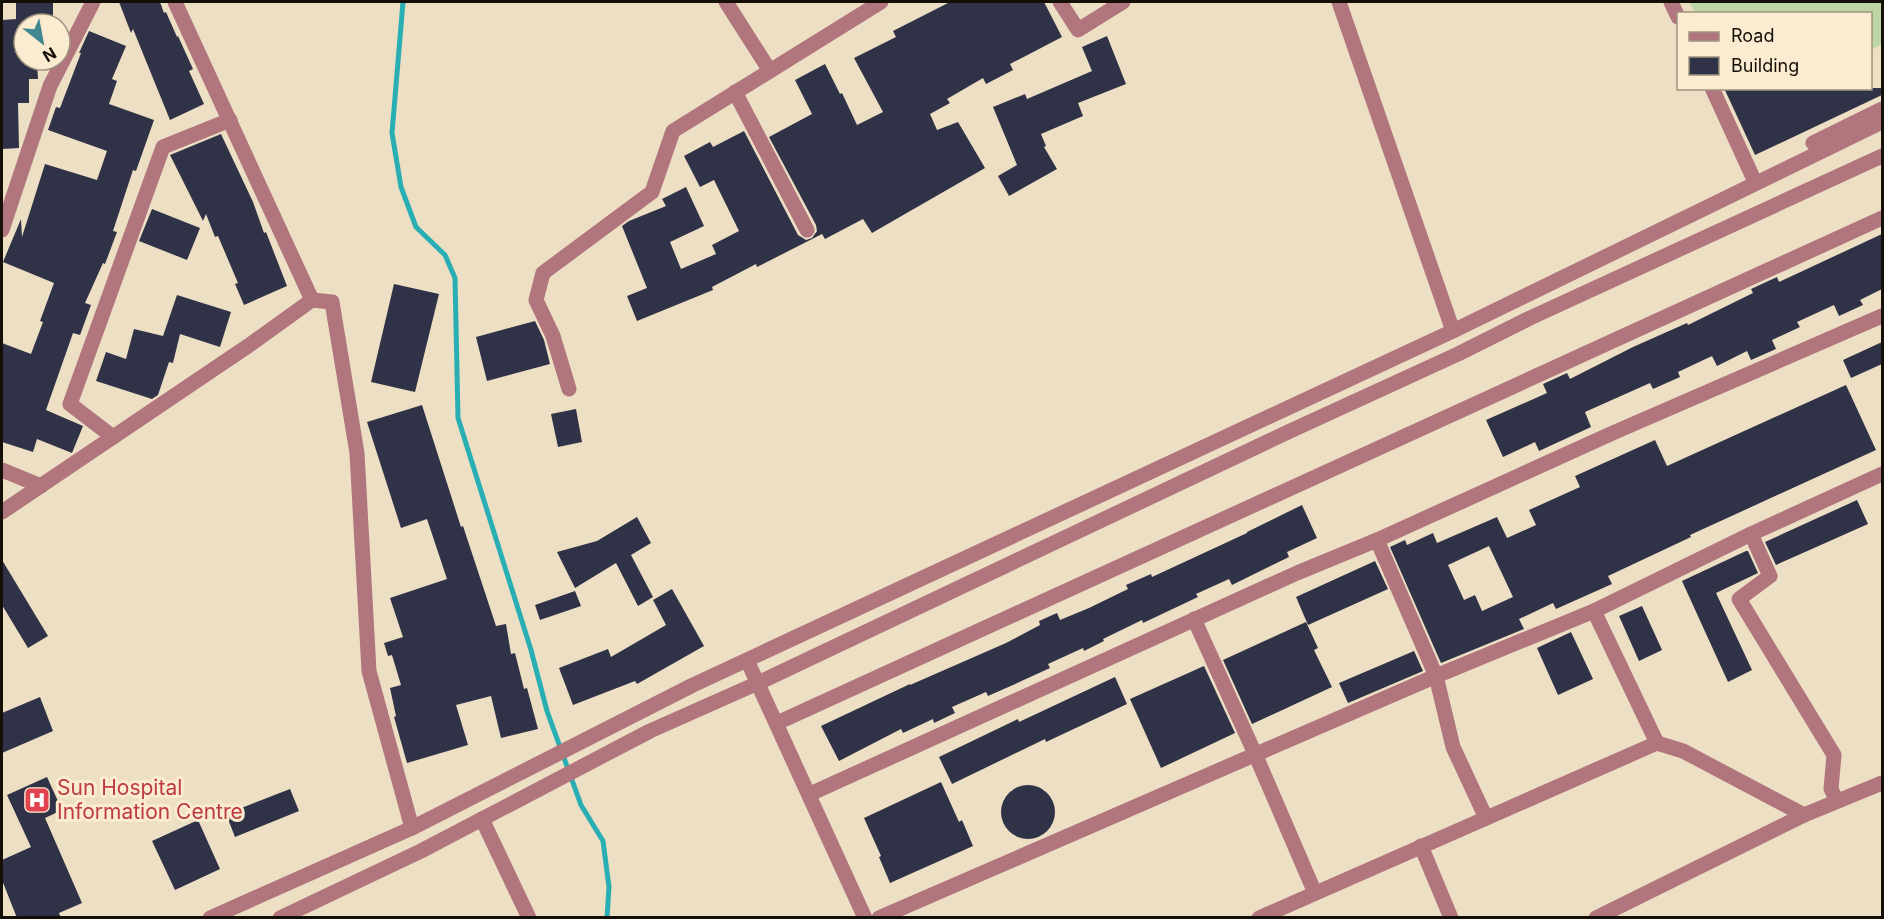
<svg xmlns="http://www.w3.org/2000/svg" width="1884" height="919" font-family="Inter,sans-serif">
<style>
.green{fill:#bed5a4}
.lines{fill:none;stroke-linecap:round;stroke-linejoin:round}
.stream{stroke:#29afb3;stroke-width:5}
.building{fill:#303247;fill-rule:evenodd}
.minor{stroke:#b1767d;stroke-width:15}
.labels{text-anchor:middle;stroke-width:6;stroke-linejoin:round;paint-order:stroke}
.health-label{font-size:21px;fill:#be3a42;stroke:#fbecd1;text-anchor:start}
</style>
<rect width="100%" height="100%" fill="#eddfc4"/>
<polygon class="green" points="1689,2 1882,2 1882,44 1871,50 1870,14 1695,13"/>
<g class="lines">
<polyline class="stream" points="403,2 392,133 401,187 416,227 445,255 455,278 458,418 531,650 547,711 581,805 603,841 609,887 607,918"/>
</g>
<g class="building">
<polygon points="16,2 53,2 53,24 24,24 24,64 37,64 38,79 29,79 29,103 18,103 19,148 2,149 2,20 16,19"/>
<polygon points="119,2 160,2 164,13 166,12 177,37 178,36 193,69 189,71 204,104 170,120 133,29 131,33"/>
<polygon points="950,2 1044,2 1062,37 1010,64 1013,70 986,84 983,78 947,99 950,103 930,114 937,130 958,122 985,168 872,233 863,219 825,239 822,234 757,267 756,264 712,287 713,290 637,321 627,296 647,288 622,226 629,221 666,206 662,199 686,187 704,226 670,242 681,269 716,254 712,245 739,231 714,180 700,187 684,156 710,142 713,147 744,131 798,235 806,240 812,238 817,231 816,225 769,137 812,114 795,80 825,64 840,94 842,93 857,125 883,112 854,58 896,37 893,31"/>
<polygon points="89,31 126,46 112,79 117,81 109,104 154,120 136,171 133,170 113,231 117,232 105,264 103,263 85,303 91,305 80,335 73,333 46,410 83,426 72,453 37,439 33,452 2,442 2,343 31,354 43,322 40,321 54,283 3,262 21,219 22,237 45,164 97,180 107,151 48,130 56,107 60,108 81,53 79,53"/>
<polygon points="1107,36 1126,84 1078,103 1083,116 1041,134 1046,146 1044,147 1057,169 1009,196 998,176 1017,165 993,107 1025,94 1027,99 1092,71 1082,47"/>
<polygon points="1724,88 1882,88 1882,95 1755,155"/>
<polygon points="221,134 253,202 264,233 266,232 287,286 244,305 235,284 238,283 218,236 215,237 206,214 203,221 170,155"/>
<polygon points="152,209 200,228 187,260 139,241"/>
<polygon points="1882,234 1882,289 1860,300 1863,305 1839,316 1834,305 1797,322 1800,327 1772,340 1776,349 1751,360 1747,351 1717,366 1712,356 1678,372 1680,377 1653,389 1650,383 1585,412 1591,427 1539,451 1535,442 1503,457 1486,420 1547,393 1543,384 1567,373 1570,379 1633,347 1687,323 1688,325 1753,293 1751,289 1777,277 1779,282"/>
<polygon points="394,284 439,294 415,392 371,382"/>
<polygon points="177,295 231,312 220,347 180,334 173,363 169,362 158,395 152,399 96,381 106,352 126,359 134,329 163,336"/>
<polygon points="535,321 544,340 550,364 487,381 476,337"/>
<polygon points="1882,342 1882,364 1851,378 1843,360"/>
<path d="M1846,385l30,65 -186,85 1,2 -83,39 4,8 -56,25 -3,-6 -34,16 5,10 -83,34 -51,-116 15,-7 2,5 26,-12 4,10 60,-26 10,21 29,-13 -7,-15 51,-23 -5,-11 80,-36 12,26zM1489,546l24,51 -31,14 -7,-16 -11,5 -16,-35z"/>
<polygon points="422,405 461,527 463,526 496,626 506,624 511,654 515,653 524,689 527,688 538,729 501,738 491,696 456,705 468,745 407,763 394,717 396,716 390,688 401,685 392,655 388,656 384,643 403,637 390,598 447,579 427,519 401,528 367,422"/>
<polygon points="576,409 582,442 558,447 551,414"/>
<polygon points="1857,500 1868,524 1776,565 1765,542"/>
<polygon points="1302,505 1317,538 1287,552 1289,557 1232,585 1229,579 1196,594 1198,597 1143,623 1142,620 1103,639 1104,641 1084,651 1083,648 1048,664 1050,668 1013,685 988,696 986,692 952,707 955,713 934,723 933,719 903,733 901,729 839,761 821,726 910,684 910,685 1006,643 1040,625 1039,621 1057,613 1060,620 1089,608 1128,589 1126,585 1151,574 1152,577 1247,533 1247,532"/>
<polygon points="637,517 651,543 631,555 653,597 638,606 616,563 575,588 557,552 597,541"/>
<polygon points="1746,551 1748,551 1758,573 1716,593 1752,670 1728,682 1682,581"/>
<polygon points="2,560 48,636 28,648 2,605"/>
<polygon points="1375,561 1388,589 1308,625 1296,597"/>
<polygon points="672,589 704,646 637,684 635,681 573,705 559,668 608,649 611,657 666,625 653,600"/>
<polygon points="575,591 581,606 540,620 535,605"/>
<polygon points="1642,606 1662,650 1639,661 1619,616"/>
<polygon points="1306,622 1318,648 1314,650 1332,687 1252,724 1223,660"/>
<polygon points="1571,632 1593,679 1558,695 1537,648"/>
<polygon points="1414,651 1423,671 1348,703 1339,683"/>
<polygon points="1204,666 1235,733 1161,768 1130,699"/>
<polygon points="1115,677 1127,704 1046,742 1045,739 952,784 939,757 1018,719 1019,722"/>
<polygon points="40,697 53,731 2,753 2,713"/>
<polygon points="47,777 62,810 45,818 82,903 59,913 61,918 17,918 2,880 2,860 31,847 7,795"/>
<polygon points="941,782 959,822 962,820 973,846 890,883 879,857 881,856 864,818"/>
<circle cx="1028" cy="812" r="27"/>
<polygon points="290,789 299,811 235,837 226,814"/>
<polygon points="198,820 220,869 175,890 152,841"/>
</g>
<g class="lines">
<g class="minor">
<polyline points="175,2 312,300"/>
<polyline points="726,2 770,71"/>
<polyline points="1060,2 1078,30 1123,2"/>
<polyline points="1339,2 1453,331"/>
<polyline points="1671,2 1678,17"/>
<polyline points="1712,88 1755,182"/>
<polyline points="735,92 807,230"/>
<polyline points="1813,143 1882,109"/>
<polyline points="2,230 50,86 93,2"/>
<polyline points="569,389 553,336 536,300 543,273 652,192 673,131 881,2"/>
<polyline points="113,437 70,404 163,147 230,120"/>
<polyline points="2,470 41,486"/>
<polyline points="2,512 248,346 312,300 332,302 357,453 369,671 412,828"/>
<polyline points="1377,540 1436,676 1453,747 1486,818"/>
<polyline points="1194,619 1256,756 1315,893"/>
<polyline points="747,660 865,918"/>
<polyline points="777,723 1882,218"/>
<polyline points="1657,743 1594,611 1751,534"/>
<polyline points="810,794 1297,573 1377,540 1615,432 1882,316"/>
<polyline points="1837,801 1831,789 1834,755 1739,599 1770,576 1751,534 1882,474"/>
<polyline points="482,819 529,918"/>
<polyline points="1421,846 1451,918"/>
<polyline points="210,918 412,828 693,685 1453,331 1882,122"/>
<polyline points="280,918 421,851 650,731 758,683 1288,432 1458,354 1530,318 1882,156"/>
<polyline points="879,918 1436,676 1594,611"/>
<polyline points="1259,918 1657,743 1683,751 1804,815"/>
<polyline points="1596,918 1804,815 1882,783"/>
</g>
</g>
<defs>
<g id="hospital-square" transform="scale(1.35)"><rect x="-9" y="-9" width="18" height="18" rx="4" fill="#e0444e" stroke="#fbecd1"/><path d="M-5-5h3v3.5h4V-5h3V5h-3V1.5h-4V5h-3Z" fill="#fff"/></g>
</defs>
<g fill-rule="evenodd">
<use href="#hospital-square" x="37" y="800"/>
</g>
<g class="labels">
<g class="health-label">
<text x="57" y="795">Sun Hospital<tspan x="57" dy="24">Information Centre</tspan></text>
</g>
</g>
<rect width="1884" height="919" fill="none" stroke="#151007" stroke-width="6"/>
<rect x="1677" y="12" width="195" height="78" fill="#fbecd1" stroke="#9f9480" stroke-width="1.5"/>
<rect x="1689" y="32" width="30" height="9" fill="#b1767d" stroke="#9f9480" stroke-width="1.5"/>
<text x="1731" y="42" font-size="18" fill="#151007">Road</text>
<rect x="1689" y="57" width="30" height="18" fill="#303247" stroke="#9f9480" stroke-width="1.5"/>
<text x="1731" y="72" font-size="18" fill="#151007">Building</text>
<g transform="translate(42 42) rotate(149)"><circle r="28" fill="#fbecd1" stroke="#9f9480" stroke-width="1.5"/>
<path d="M0-4.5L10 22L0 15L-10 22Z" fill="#408790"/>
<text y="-9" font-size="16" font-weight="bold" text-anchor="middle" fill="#151007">N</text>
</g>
</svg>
